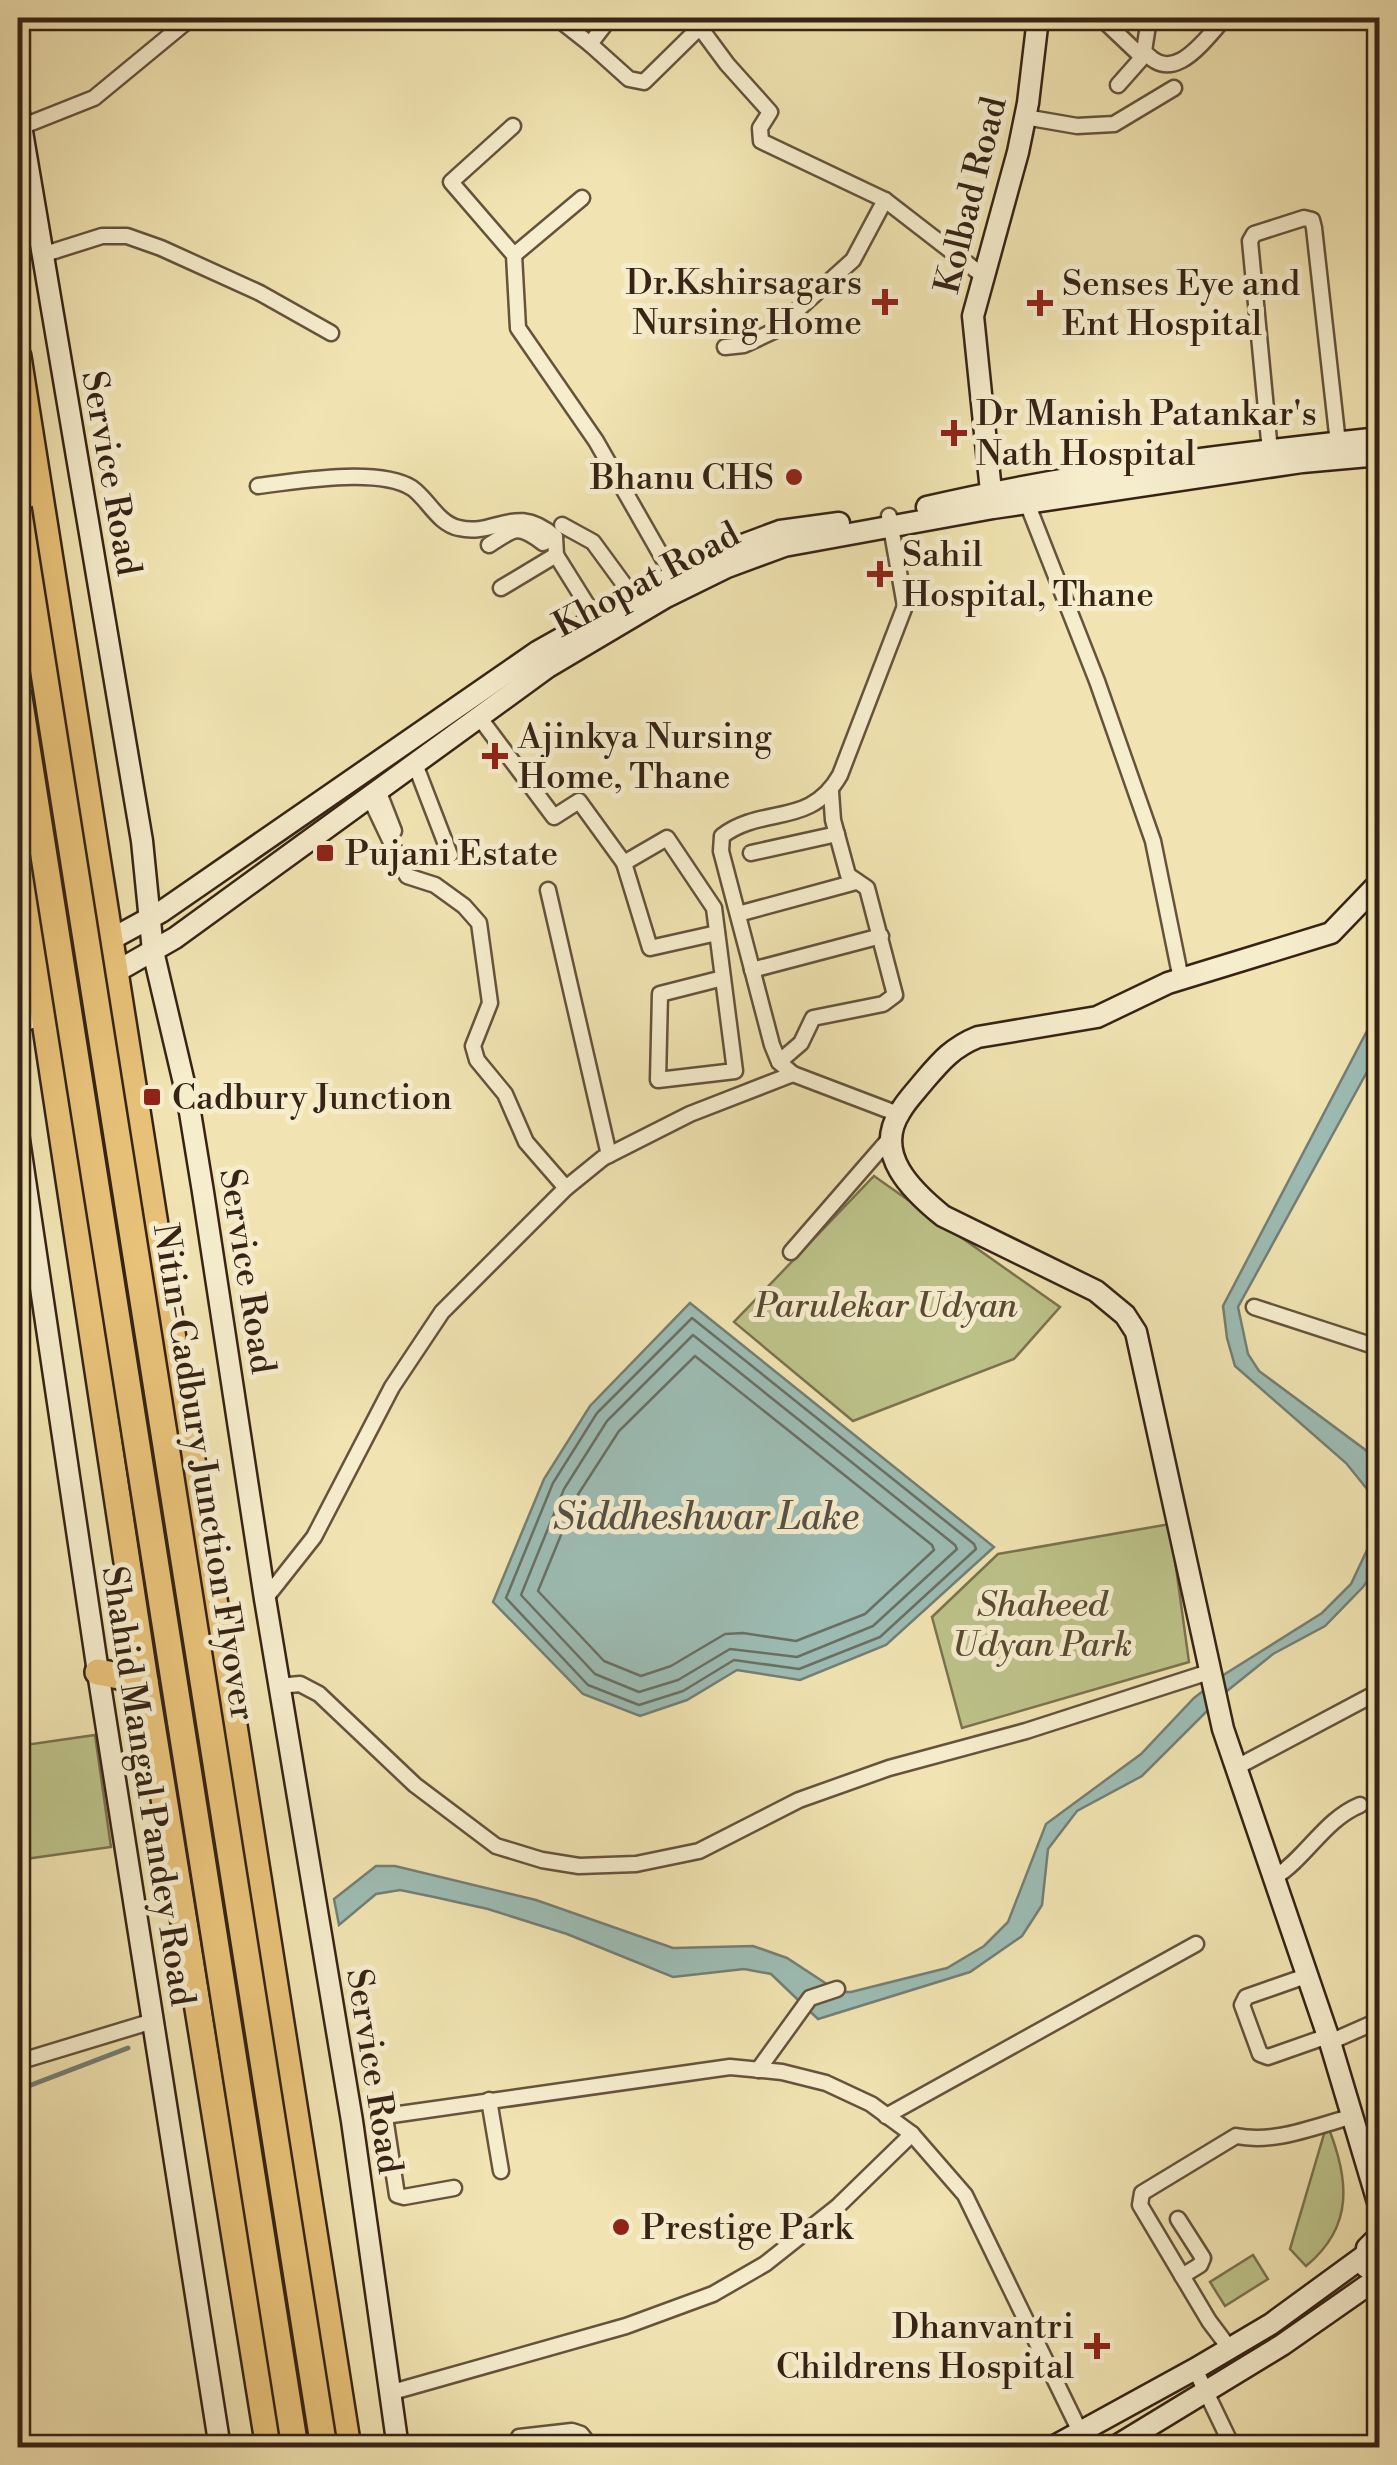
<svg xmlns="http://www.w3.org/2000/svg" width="1397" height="2465" font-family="'Libre Bodoni',serif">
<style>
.green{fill:#bdc38a;stroke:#7a7350;stroke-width:2.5}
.water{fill:#9dbdb5;stroke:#747f75;stroke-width:2.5}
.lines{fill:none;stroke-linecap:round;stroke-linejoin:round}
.shore{stroke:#6a7065;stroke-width:2.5}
.stream{stroke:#747f75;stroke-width:5}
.street-casing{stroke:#65533c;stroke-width:19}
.secondary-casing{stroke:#362315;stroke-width:25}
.highway-casing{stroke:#362315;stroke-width:30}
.street{stroke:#f6edcd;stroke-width:14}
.secondary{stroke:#f6edcd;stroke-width:20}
.highway{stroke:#e8c279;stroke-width:25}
.highway-bridge-casing{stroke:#362315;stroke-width:30;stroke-linecap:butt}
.highway-bridge{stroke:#e8c279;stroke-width:25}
.poi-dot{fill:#8f2418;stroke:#f6edcd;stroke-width:4}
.labels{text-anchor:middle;stroke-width:10;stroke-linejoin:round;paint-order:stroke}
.street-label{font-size:35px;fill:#362315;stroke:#f6edcd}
.poi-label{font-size:35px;fill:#362315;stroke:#f6edcd;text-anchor:start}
.park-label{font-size:35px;font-style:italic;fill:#584b32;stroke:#f6edcd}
.water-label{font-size:38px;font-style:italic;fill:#555145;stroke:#f6edcd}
</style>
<rect width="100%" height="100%" fill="#f1e4b2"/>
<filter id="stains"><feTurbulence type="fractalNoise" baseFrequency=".002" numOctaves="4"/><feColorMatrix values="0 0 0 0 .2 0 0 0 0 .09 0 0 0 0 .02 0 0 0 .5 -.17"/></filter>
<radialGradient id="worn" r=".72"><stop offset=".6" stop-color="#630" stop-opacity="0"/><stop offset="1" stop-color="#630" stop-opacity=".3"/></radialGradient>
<g class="green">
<polygon points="874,1176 1060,1307 1014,1359 853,1421 734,1322"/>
<polygon points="1170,1524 1189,1662 962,1728 932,1617 998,1554"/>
<polygon points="95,1735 111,1847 18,1860 18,1746"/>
<path d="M1327,2124c22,54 28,102 -21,142l-16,-17z"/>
<polygon points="1253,2255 1268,2279 1225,2306 1210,2282"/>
</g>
<g class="water">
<polygon points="1379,1008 1379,1050 1238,1307 1248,1354 1259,1371 1379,1460 1379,1565 1363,1587 1325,1626 1273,1654 1227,1691 1142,1776 1077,1811 1048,1849 1042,1905 1022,1936 970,1972 818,2019 771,1974 744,1969 673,1977 567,1934 488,1909 434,1897 400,1890 376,1894 339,1925 334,1899 376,1866 395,1866 536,1900 673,1948 753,1946 787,1958 839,1992 851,1992 947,1968 984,1946 1008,1922 1046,1824 1141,1754 1194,1698 1225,1674 1322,1613 1351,1584 1367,1550 1371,1519 1367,1489 1346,1463 1235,1366 1227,1338 1223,1306"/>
<polygon points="690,1303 994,1547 886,1645 800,1680 737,1670 687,1700 640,1716 583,1694 493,1602 544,1479 590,1406"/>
</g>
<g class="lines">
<g class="shore">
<polygon points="692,1318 974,1544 976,1549 880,1637 799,1669 734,1660 683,1691 639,1705 588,1685 506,1598 553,1483 597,1413"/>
<polygon points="693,1335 955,1545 957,1549 873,1626 797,1657 730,1649 678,1680 639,1692 595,1674 521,1595 564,1489 607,1421"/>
<polygon points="695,1356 932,1545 934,1550 865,1614 796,1641 743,1633 725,1634 671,1666 641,1676 604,1661 538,1591 577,1496 619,1431"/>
</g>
<polyline class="stream" points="18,2090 128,2048"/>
<g class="street-casing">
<g id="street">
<polyline points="557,18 590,44"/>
<polyline points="610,18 590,44 629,79 644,82 700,27"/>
<polyline points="693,18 727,64 770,112 760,128 761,141 885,200 982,275"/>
<polyline points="1101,18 1140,55 1141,59 1118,85"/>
<path d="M1149,19l-5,32c30,36 60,-11 81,-33"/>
<polyline points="1025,117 1077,126 1114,124 1174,88"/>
<polyline points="513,126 451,182 514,255 518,328 596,441 673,576"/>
<polyline points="21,127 94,98 191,18"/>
<polyline points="42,255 102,236 127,236 161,248 260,293 331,333"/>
<polyline points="514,255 582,198"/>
<polyline points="725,347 744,345 774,331 853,260 885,200"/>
<polyline points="1270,451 1250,241 1254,234 1304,218 1312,220 1314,228 1338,443"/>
<path d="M258,486c38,-5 121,-19 154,2 16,11 26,36 47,40 37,9 56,-26 96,9l1,18 40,64"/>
<polyline points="1027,503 1097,681 1153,841 1181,979"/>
<path d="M889,516l16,90 -65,169c-30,53 -77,30 -118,61l-1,15 51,194 7,17 14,12 105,40"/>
<polyline points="562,525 593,542 634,598"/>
<path d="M489,545c25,-16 28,-22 54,-2l12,-6"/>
<polyline points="501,588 556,555"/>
<polyline points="479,717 554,817 579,801 624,863 667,838 714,908 735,1071 658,1080 660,994 723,978"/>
<polyline points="415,764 450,855"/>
<polyline points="378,790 394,831"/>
<polyline points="369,796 407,876 435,885 464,906 479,923 490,1003 473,1046 477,1060 505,1094 526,1142 566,1188"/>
<polyline points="751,853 837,834"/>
<polyline points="624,863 650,948 717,933"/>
<polyline points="548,890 609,1155"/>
<polyline points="738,914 856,882"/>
<polyline points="752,970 881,936"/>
<polyline points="779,1062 801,1043 813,1018 883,1004 895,995 867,888 848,875 833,820 831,792"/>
<polyline points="791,1252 890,1138"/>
<polyline points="1254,1307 1380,1348"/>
<polyline points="265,1599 314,1537 392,1387 442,1312 566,1188 603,1158 690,1114 793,1074"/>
<polyline points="278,1686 300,1684 319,1694 415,1785 496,1846 542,1860 579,1866 636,1864 699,1851 799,1800 889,1768 1026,1731 1209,1672"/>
<polyline points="1237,1767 1380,1691"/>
<path d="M1274,1878c33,-21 50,-58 86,-73"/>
<polyline points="1306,1976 1246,1997 1242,2005 1260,2054 1268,2057 1328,2036"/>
<polyline points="1330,2042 1380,2020"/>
<polyline points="18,2062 153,2021"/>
<polyline points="758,2070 810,1998 837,1989"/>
<polyline points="489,2100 501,2171"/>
<polyline points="886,2116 1196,1944"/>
<polyline points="378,2117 730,2067 782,2072 826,2083 871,2104 912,2134 965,2195 1088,2448"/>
<polyline points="385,2117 397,2195 404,2197 454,2188"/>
<polyline points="1178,2219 1203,2258 1200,2265 1182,2276"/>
<path d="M1230,2349l-21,-28 -69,-116 2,-12 94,-57c40,8 79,-10 118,-20"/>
<polyline points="1195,2369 1233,2448"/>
<polyline points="389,2393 626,2326 713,2294 765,2264 837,2207 912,2134"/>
<polyline points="513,2448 519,2437 572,2431 581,2434 592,2448"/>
</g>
</g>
<g class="secondary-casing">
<g id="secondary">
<polyline points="18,108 142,841 153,951 188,1100 203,1192 265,1599 352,2121 398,2448"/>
<polyline points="992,501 973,316 1018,152 1028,103 1038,18"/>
<path d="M927,507c145,-34 304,-53 453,-69"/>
<path d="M1380,882l-49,51 -163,50 -71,34 -119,20c-25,10 -37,24 -54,44 -8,10 -18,20 -24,31 -27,42 12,79 43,104l153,75 29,24 11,17 87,397 107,313 50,167"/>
<polyline points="18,990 161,912 537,652 658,584 721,553 780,531 839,523"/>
<polyline points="18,1023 44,1013 175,938 548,667 666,597 727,567 784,546 993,508 1302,462 1380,455"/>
<polyline points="18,1133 98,1672 220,2448"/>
<polyline points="1366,2267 1367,2248 1380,2235"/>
<polyline points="1051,2448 1195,2369 1271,2324 1364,2256"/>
<polyline points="1113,2448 1282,2345 1375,2280"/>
</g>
</g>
<g class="highway-casing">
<g id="highway">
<polyline points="18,357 348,2448"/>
<polyline points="18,843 145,1681 269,2448"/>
<polyline points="98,1672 145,1681"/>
</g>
</g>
<use href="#street" class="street"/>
<use href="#secondary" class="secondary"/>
<use href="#highway" class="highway"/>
<g class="highway-bridge-casing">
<g id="highway-bridge">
<polyline points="18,508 324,2448"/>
<polyline points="18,691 295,2448"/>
</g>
</g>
<use href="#highway-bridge" class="highway-bridge"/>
</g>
<g class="poi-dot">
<path d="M880 287h10v10h10v10h-10v10h-10v-10h-10v-10h10z"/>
<path d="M1035 288h10v10h10v10h-10v10h-10v-10h-10v-10h10z"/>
<path d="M949 418h10v10h10v10h-10v10h-10v-10h-10v-10h10z"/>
<circle cx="794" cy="477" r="10"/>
<path d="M875 559h10v10h10v10h-10v10h-10v-10h-10v-10h10z"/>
<path d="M490 741h10v10h10v10h-10v10h-10v-10h-10v-10h10z"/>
<rect x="315" y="843" width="20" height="20" rx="5"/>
<rect x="142" y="1087" width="20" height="20" rx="5"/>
<circle cx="621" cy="2227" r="10"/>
<path d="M1092 2331h10v10h10v10h-10v10h-10v-10h-10v-10h10z"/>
</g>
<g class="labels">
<g class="street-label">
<text transform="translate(970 195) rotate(-76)" y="12">Kolbad Road</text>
<text transform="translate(112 473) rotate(80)" y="12">Service Road</text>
<text transform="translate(646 579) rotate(-28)" y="12">Khopat Road</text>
<text transform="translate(248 1271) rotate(81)" y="12">Service Road</text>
<text transform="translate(205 1472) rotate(81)" y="12">Nitin-Cadbury Junction Flyover</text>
<text transform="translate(149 1786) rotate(81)" y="12">Shahid Mangal Pandey Road</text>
<text transform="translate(375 2071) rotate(81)" y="12">Service Road</text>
</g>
<g class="poi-label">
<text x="862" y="294" text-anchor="end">Dr.Kshirsagars<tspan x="862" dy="40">Nursing Home</tspan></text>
<text x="1062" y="295">Senses Eye and<tspan x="1062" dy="40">Ent Hospital</tspan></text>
<text x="976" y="425">Dr Manish Patankar's<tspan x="976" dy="40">Nath Hospital</tspan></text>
<text x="774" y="489" text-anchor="end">Bhanu CHS</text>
<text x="902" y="566">Sahil<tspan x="902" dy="40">Hospital, Thane</tspan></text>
<text x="518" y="748">Ajinkya Nursing<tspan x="518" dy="40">Home, Thane</tspan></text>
<text x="345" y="865">Pujani Estate</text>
<text x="172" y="1109">Cadbury Junction</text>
<text x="641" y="2239">Prestige Park</text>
<text x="1074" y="2338" text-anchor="end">Dhanvantri<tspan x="1074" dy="40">Childrens Hospital</tspan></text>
</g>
<g class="park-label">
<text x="886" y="1317">Parulekar Udyan</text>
<text x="1042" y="1616">Shaheed<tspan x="1042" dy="40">Udyan Park</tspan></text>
</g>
<g class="water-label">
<text x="706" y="1529">Siddheshwar Lake</text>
</g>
</g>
<rect width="1397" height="2465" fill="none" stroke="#f1e4b2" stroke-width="60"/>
<rect x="20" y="20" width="1357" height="2425" fill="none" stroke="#362315" stroke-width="5"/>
<rect x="30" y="30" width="1337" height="2405" fill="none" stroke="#362315" stroke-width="2.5"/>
<rect width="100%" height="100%" filter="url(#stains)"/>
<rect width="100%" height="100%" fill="url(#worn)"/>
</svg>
